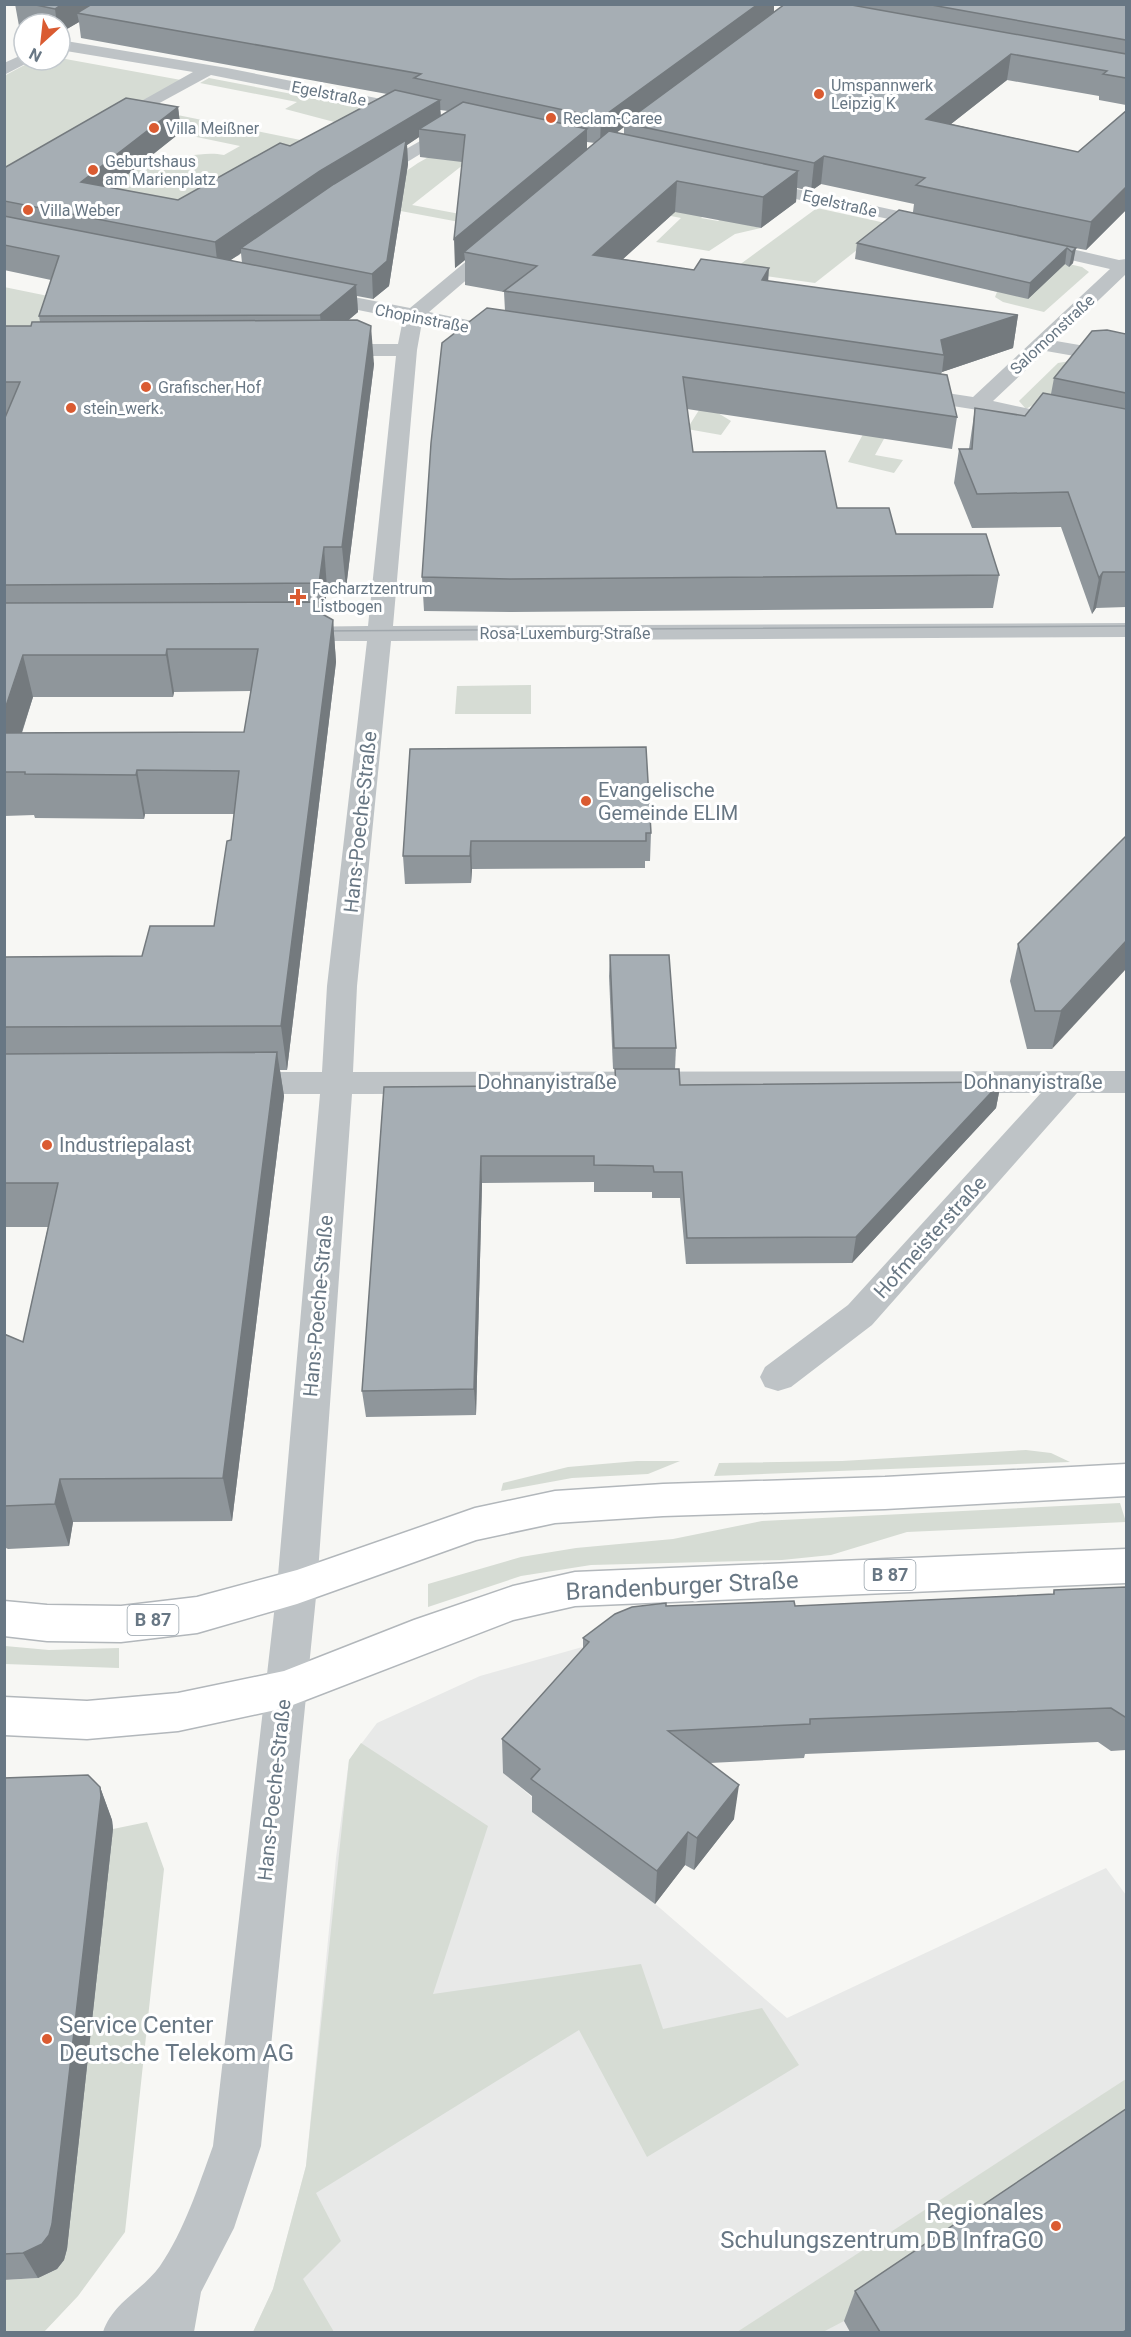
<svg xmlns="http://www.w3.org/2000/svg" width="1131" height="2337" font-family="Roboto,sans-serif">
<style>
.built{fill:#e8e9e8}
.green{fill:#d6dcd4}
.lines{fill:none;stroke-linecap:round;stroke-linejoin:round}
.primary-casing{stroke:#b2b7bb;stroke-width:3}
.minor{fill:#bec3c6;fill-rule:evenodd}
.primary{fill:#fff;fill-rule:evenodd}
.tram{stroke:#a0a7ac;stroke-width:1.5}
.wall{fill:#8f969b;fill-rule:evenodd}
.shaded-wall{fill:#747a7e}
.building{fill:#a6aeb4;stroke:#747a7e;stroke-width:1.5}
.poi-dot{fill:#da5b31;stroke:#fff;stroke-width:2}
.labels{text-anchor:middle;stroke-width:6;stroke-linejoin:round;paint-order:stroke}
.far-poi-label{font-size:16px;fill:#687784;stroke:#fff;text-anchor:start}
.far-street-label{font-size:16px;fill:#687784;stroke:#fff}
.shield{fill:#fff;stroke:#95a0a9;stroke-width:1.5}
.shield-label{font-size:18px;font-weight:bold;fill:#687784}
.poi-label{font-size:20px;fill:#687784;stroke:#fff;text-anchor:start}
.street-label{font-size:20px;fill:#687784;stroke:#fff}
.near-street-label{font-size:24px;fill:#687784;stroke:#fff}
.near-poi-label{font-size:24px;fill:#687784;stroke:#fff;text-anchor:start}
</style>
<rect width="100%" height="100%" fill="#f7f7f4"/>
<polygon class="built" points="593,1644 513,1781 787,2018 1106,1868 1126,1895 1126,2332 253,2332 273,2289 306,2166 336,1858 349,1760 377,1723 480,1676"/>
<g class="green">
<polygon points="60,58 181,80 5,181 4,76 34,60"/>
<polygon points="209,78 381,111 338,123 285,109 297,102 200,83"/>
<path d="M153,110l177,36 -122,63 -107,-19 54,-33c23,4 46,-7 69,-2l16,-9 -53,-11 2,-2 -8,-1 12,-8 -32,-6z"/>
<polygon points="473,132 487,146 412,205 476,217 486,227 358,203 395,205 403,198 374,193 418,163"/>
<polygon points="679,201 712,209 701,218 718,221 721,219 761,228 735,234 709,251 656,242 681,218 661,214"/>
<polygon points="817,208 890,224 815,283 731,271"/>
<polygon points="1025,254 1082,267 1089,272 1044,312 1003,302 995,297 997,292 989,290"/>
<polygon points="4,287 58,298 46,339 5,339"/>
<polygon points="1076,360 1064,387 1026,409 1019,401 1058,363"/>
<polygon points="720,377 718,413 731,421 721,435 687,429"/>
<polygon points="881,401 890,428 875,455 903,460 894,473 848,462"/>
<polygon points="531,685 531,714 455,714 457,686"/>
<polygon points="1026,1450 1051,1453 1070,1462 714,1476 719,1463 842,1461"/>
<polygon points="637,1461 680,1461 648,1474 572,1478 501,1491 503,1483 568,1467"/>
<polygon points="1120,1503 1126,1522 907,1532 831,1555 782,1560 591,1565 521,1576 428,1607 428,1584 521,1557 576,1548 673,1539 762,1521"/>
<polygon points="5,1646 49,1650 119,1648 119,1668 5,1664"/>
<polygon points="361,1743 488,1826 433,1994 641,1964 663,2029 762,2008 799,2065 647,2157 579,2030 316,2193 341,2241 303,2279 334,2332 253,2332 273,2289 306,2166 349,1760"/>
<polygon points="147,1822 164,1869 125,2232 78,2296 44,2332 5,2332 5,2280 38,2278 57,2269 113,1829"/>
<polygon points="1126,2079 1126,2131 844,2321 823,2332 737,2332"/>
</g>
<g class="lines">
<g class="primary-casing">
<g id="primary">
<polygon points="1126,1464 1126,1496 885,1509 663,1516 555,1523 476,1540 297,1604 197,1633 121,1642 47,1641 4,1636 4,1601 47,1605 121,1606 197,1597 297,1570 475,1508 555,1491 663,1484 885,1477"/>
<polygon points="1126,1549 1126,1583 575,1606 513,1620 285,1708 178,1731 87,1739 4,1735 4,1697 87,1701 178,1693 284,1671 414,1620 513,1586 575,1572"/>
</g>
</g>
<g class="minor">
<polygon points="60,40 227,68 416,106 424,111 416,116 211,75 110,130 102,125 104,122 193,72 60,50"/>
<polygon points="24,54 24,60 31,60 29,62 4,75 4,63"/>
<polygon points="457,120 463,122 465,125 463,128 376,181 364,181 361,177 364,173"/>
<polygon points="751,179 935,219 941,220 944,224 941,228 935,229 745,188 742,184 745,180"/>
<path d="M499,238l6,1 3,4 -3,4 -76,65 87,18 3,4 -3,4 -7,2 -87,-18 -5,28 -24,276 733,-3v14l-735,4 -34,345 -4,86 773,-1v22h-49l-205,232 -81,62 -13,4 -13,-4 -5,-10 5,-10 83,-62 193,-212 -689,1 -35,493 -56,559 -27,82 -33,64 -7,40h-91c10,-30 40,-42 57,-66 25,-37 38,-79 53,-120l64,-559 43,-493h-83l-11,-3 -5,-8 5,-8 11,-3h85l5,-86 40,-345h-79l-9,-2 -3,-5 3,-5 9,-2 80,-1 28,-270h-68l-7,-2 -3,-4 3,-4 7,-2h70l5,-25 -90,-18 -7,-2 -3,-4 3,-4 7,-2 97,19 83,-69z"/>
<polygon points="1029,239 1119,260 1126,259 1126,274 1056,341 1126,353 1126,365 1046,351 993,401 1126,430 1126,442 978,410 908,399 901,397 898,393 901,389 908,387 973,397 1110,269 1023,249 1020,245 1023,241"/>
</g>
<use href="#primary" class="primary"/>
<polyline class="tram" points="317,631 1126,626"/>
</g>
<g class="wall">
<path d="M15,4h759v8l10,-7v-1h342v101l-27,-5v-4l-92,-16 -56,44 127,28 48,-41v99l-40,40 -11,-2 -2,15 -4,4 -4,-3 -37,35 -173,-40 2,-16 56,-31 1,-8 -93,-20 -10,7 -14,-3 -1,14 -35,26 -86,-16 -52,47 145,22 250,34 -5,33 -71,24 -1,2 16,43 -5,32 -265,-40 6,43 144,56 59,26 103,41 -6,33 -481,4 -88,-1 -2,-34 83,-266 -1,-19 -39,-7v-25l-10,8 7,-106 -42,-5 -1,-20 -12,8 1,19 -19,122 -16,13 -16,-3 1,16 -10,8 26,44 -28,224h-19l-3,27 9,5 3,42 -49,408h-7l4,26 -52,425 -159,1 -4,24 -61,3 -4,-2v-213l19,8 25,-115h-44v-270l138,-1 72,-30 17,-86 3,-26h-89l-1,5 -109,-1 -1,-3 -30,1v-490h27l9,-4 -1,-6 12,-36 -47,-10v-102l174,-61 3,25 -70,56 67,12 112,-54 97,-52 -306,-56 -2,-16 -19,11v-9h-36v3l-5,-1zM440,110l8,1 -7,5zM624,127v7l-8,-1zM587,142l8,1 -8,7zM241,253l1,10 -12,-3 9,-5zM251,691l-7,41 -222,1 11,-36h140l1,-5z"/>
<polygon points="1126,334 1126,607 1096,608 1092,614 1061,527 972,528 954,483 959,449 969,449 975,408 1025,416 1051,394 1054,378"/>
<polygon points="410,749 651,833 650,861 645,861 645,868 472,869 471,883 405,884 403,856"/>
<polygon points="1126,836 1052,1049 1027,1049 1010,981 1018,944"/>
<polygon points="610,955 676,1048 675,1069 613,1069 609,976"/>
<polygon points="615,1069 680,1085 1001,1082 996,1108 852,1263 686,1264 680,1198 652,1198 652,1192 594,1192 594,1182 482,1183 476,1415 366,1417 362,1391 384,1087 615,1085"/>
<polygon points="1126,1587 1126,1750 1111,1751 1098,1742 805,1754 804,1758 710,1763 734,1819 694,1870 685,1865 655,1904 532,1812 532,1796 503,1773 502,1739 583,1649 583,1638 666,1606 795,1606 1053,1594 1054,1590"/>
<polygon points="4,1778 100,1787 112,1820 113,1829 67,2249 64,2260 57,2269 38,2278 4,2280"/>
<polygon points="855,2291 1126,2332 850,2332 844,2321"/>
</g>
<g class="shaded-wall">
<polygon points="62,4 111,4 77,13 79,22 60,33 60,24 57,24 55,9"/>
<polygon points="758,4 774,4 774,16 624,123 624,127 600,145 601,118"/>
<polygon points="1011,54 1007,80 923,146 926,119"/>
<polygon points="440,100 441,124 419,129 419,137 407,145 408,164 389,286 373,299 372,274 241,248 241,253 218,269 215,242 320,171"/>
<polygon points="178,107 181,132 85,208 81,182"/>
<polygon points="587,129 587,156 464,252 465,260 455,268 454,239"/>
<polygon points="824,156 821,184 811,191 814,163"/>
<polygon points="798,171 796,202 761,228 763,197"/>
<polygon points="677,181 675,212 592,287 593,255"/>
<polygon points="1126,187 1126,210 1086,250 1091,222"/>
<polygon points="1067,248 1065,264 1028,299 1030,283"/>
<polygon points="1076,248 1073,263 1069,267 1072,252"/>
<polygon points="769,268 767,301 762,280"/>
<polygon points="356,285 358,312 323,342 320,315"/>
<polygon points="1018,315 1013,348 942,372 944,355 941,340"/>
<polygon points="371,326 374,364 346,588 342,547"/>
<polygon points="324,547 327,588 323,625 319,583"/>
<polygon points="1103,572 1096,608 1092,614 1099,578"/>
<polygon points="333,620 336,662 287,1070 281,1026"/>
<polygon points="167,649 174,692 173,697 166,655"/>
<polygon points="23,655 33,697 9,772 4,761 4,712"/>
<polygon points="137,770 145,814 144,819 136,775"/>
<polygon points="471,841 472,869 471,883 470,856"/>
<polygon points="1126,941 1126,969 1052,1049 1061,1011"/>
<polygon points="277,1052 284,1096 232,1521 223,1478"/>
<polygon points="1001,1082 996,1108 852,1263 856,1237"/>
<polygon points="481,1156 482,1183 476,1415 474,1389"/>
<polygon points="60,1479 73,1522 69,1546 55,1504"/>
<polygon points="739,1785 734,1819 694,1870 697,1838"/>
<polygon points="100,1787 112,1820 113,1829 67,2249 64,2260 57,2269 38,2278 23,2253"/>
<polygon points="688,1832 685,1865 655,1904 657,1871"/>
</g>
<g class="building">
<polygon points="31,4 62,4 55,9"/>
<polygon points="92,4 758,4 601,118 414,78 421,74 77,13"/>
<polygon points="785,4 846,4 1126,54 1126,78 1103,74 1107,71 1011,54 926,119 1078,152 1126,111 1126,187 1091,222 916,185 925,178 824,156 814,163 624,123"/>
<polygon points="926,4 1126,4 1126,40"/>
<polygon points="395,90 440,100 320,171 215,242 4,201 4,168 126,98 178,107 81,182 178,200 280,143 290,146"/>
<polygon points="463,102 587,129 454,239 465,135 419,129"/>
<polygon points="609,131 798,171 763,197 677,181 593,255 694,270 701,259 769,268 762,280 1018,315 941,340 944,355 504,291 537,266 464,252"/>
<polygon points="406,140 387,261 372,274 241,248 334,184"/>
<polygon points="899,210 1076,248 1072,252 1067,248 1030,283 857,243"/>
<polygon points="4,216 356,285 320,315 39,316 59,256 4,245"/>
<polygon points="487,308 947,375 957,417 683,377 693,452 825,451 837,508 889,508 896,534 986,534 999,575 511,579 422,577 431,443 442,343"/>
<polygon points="357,320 371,326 342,547 324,547 319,583 4,585 4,420 20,382 4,382 4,326 31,326 32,322"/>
<polygon points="1107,330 1126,334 1126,393 1054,378 1092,331"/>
<polygon points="1043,393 1126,409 1126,572 1103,572 1099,578 1068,492 977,494 959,449 972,449 975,408 1025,416"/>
<polygon points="316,602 315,610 333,620 281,1026 4,1027 4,957 142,956 150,926 214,926 227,841 231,840 239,771 137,770 136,775 25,774 25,772 4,772 4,733 244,732 258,649 167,649 166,655 23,655 4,712 4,603"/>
<polygon points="646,747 651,833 646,833 646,841 471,841 470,856 403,856 410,749"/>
<polygon points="1126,836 1126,941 1061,1011 1035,1011 1018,944"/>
<polygon points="610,955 669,955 676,1048 614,1048"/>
<polygon points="277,1052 223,1478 60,1479 55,1504 4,1506 4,1334 23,1342 58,1183 4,1183 4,1054"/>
<polygon points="615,1069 679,1069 680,1085 1001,1082 856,1237 687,1238 682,1172 654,1172 653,1166 594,1165 594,1156 481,1156 474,1389 362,1391 384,1087 616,1085"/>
<polygon points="1126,1587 1126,1717 1125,1717 1111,1708 810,1719 810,1724 668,1731 739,1785 697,1838 688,1832 657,1871 531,1779 540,1769 502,1739 589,1642 583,1638 615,1614 632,1607 666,1603 666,1606 794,1601 795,1606 1054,1594 1054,1590"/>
<polygon points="88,1775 100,1787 101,1796 52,2224 49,2235 42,2244 23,2253 4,2254 4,1778"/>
<polygon points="1126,2109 1126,2330 1123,2332 880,2332 855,2291"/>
</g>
<g class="poi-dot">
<circle cx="819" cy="94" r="6"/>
<circle cx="551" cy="118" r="6"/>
<circle cx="154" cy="128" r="6"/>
<circle cx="93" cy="170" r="6"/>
<circle cx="28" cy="210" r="6"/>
<circle cx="146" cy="387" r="6"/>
<circle cx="71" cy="408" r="6"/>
<path d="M295 588h6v6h6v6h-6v6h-6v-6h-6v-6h6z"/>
<circle cx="586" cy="801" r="6"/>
<circle cx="47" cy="1145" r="6"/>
<circle cx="47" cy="2039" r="6"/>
<circle cx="1056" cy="2226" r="6"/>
</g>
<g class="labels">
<g class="far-poi-label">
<text x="831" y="91">Umspannwerk<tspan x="831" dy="18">Leipzig K</tspan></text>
<text x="563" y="124">Reclam-Caree</text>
<text x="166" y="134">Villa Meißner</text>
<text x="105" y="167">Geburtshaus<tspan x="105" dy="18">am Marienplatz</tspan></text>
<text x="40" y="216">Villa Weber</text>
<text x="158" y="393">Grafischer Hof</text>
<text x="83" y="414">stein_werk.</text>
<text x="312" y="594">Facharztzentrum<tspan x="312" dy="18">Listbogen</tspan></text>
</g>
<g class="far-street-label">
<text transform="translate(329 93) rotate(11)" y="6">Egelstraße</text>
<text transform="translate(840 203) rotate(13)" y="6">Egelstraße</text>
<text transform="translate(422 318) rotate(11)" y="6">Chopinstraße</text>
<text transform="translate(1052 334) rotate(-43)" y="6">Salomonstraße</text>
<text x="565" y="639">Rosa-Luxemburg-Straße</text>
</g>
<g class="shield">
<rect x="864.5" y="1560" width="51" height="30" rx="4.5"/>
<rect x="127.5" y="1605" width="51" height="30" rx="4.5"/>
</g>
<g class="shield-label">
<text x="890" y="1581">B 87</text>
<text x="153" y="1626">B 87</text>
</g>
<g class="poi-label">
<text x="598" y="797">Evangelische<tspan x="598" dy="23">Gemeinde ELIM</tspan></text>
<text x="59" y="1152">Industriepalast</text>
</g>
<g class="street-label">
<text transform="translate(360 822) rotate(-84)" y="7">Hans-Poeche-Straße</text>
<text x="547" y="1089">Dohnanyistraße</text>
<text x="1033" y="1089">Dohnanyistraße</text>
<text transform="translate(930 1237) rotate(-48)" y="7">Hofmeisterstraße</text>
<text transform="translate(318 1306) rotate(-85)" y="7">Hans-Poeche-Straße</text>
<text transform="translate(274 1790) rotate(-84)" y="7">Hans-Poeche-Straße</text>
</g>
<g class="near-street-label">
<text transform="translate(682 1586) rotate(-3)" y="8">Brandenburger Straße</text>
</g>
<g class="near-poi-label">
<text x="59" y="2033">Service Center<tspan x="59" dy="28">Deutsche Telekom AG</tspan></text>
<text x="1044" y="2220" text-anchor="end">Regionales<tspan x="1044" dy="28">Schulungszentrum DB InfraGO</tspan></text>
</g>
</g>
<rect width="1131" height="2337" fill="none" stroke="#687784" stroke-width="12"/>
<g transform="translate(42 42) rotate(207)"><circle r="28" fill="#ffffff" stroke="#c3c9ce" stroke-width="1.5"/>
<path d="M0-4.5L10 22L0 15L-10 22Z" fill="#da5b31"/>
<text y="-9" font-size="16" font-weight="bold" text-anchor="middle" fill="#687784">N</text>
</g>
</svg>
